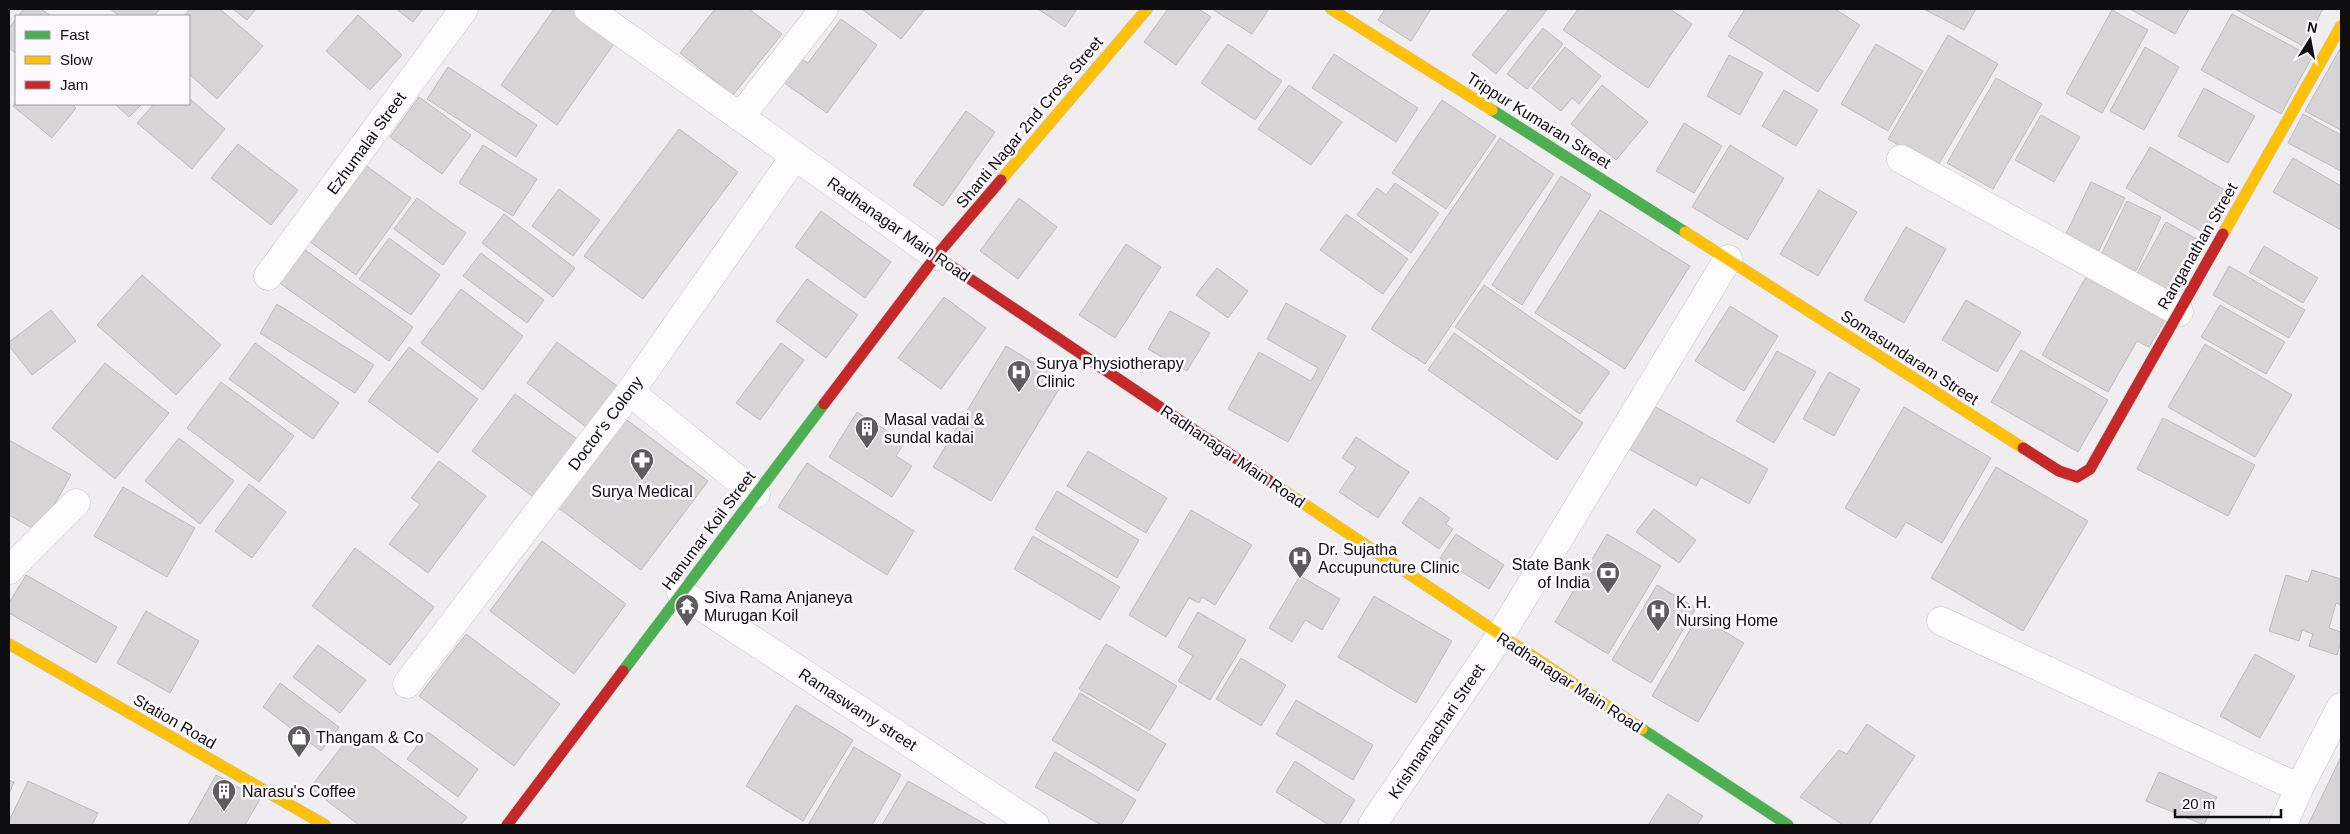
<svg xmlns="http://www.w3.org/2000/svg" width="2350" height="834" font-family="Helvetica,sans-serif">
<style>
.building{fill:#d6d4d5;stroke:#bebcbd}
.lines{fill:none;stroke-linecap:round;stroke-linejoin:round}
.street-casing{stroke:#c6c5c7;stroke-width:29}
.fast-casing{stroke:#c6c5c7;stroke-width:12}
.slow-casing{stroke:#c6c5c7;stroke-width:12}
.jam-casing{stroke:#c6c5c7;stroke-width:12}
.street{stroke:#fdfcfd;stroke-width:28}
.fast{stroke:#4caf50;stroke-width:11}
.slow{stroke:#ffc107;stroke-width:11}
.jam{stroke:#c62828;stroke-width:11}
.labels{text-anchor:middle;stroke-width:5;stroke-linejoin:round;paint-order:stroke}
.street-label{font-size:16px;fill:#0e0d0f;stroke:#fdf9ff}
.poi-label{font-size:16px;fill:#0e0d0f;stroke:#fdf9ff;text-anchor:start}
</style>
<rect width="100%" height="100%" fill="#efedf0"/>
<g class="building">
<polygon points="24,9 41,9 51,16 18,16"/>
<polygon points="110,9 160,9 154,16 120,16"/>
<polygon points="190,9 220,9 263,46 217,99 189,74 189,16 184,16"/>
<polygon points="233,9 256,9 247,20"/>
<polygon points="396,9 423,9 413,22"/>
<polygon points="554,9 577,9 618,38 557,125 501,85"/>
<polygon points="715,9 749,9 782,34 733,95 680,53"/>
<polygon points="862,9 925,9 901,39"/>
<polygon points="1038,9 1077,9 1065,27"/>
<polygon points="1168,9 1199,9 1211,17 1176,65 1144,42"/>
<polygon points="1212,9 1269,9 1252,34"/>
<polygon points="1385,9 1431,9 1411,41 1378,20"/>
<polygon points="1509,9 1547,10 1496,74 1472,55"/>
<polygon points="1578,9 1670,9 1692,24 1648,88 1563,30"/>
<polygon points="1745,9 1835,9 1860,25 1818,92 1728,36"/>
<polygon points="1924,9 1976,9 1964,30"/>
<polygon points="2130,9 2189,9 2175,34"/>
<polygon points="2235,9 2323,9 2303,46"/>
<polygon points="2112,10 2148,30 2102,113 2066,93"/>
<polygon points="2232,14 2312,57 2281,114 2201,70"/>
<polygon points="358,15 402,55 370,90 326,51"/>
<polygon points="16,19 16,54 9,48 9,28"/>
<polygon points="841,19 877,45 827,113 783,82 800,58 808,63"/>
<polygon points="1543,28 1563,44 1527,89 1507,74"/>
<polygon points="1948,35 1998,64 1937,167 1888,139"/>
<polygon points="1228,44 1282,81 1255,120 1201,83"/>
<polygon points="1876,44 1923,71 1888,131 1841,104"/>
<polygon points="1565,47 1601,76 1579,104 1572,98 1561,111 1532,88"/>
<polygon points="2145,47 2179,67 2144,130 2110,111"/>
<polygon points="2341,47 2341,130 2305,111"/>
<polygon points="1334,54 1418,108 1396,142 1312,88"/>
<polygon points="1729,55 1763,73 1740,115 1707,96"/>
<polygon points="448,67 537,125 516,157 427,99"/>
<polygon points="1996,78 2042,104 1993,189 1947,163"/>
<polygon points="1289,85 1342,122 1311,165 1258,129"/>
<polygon points="1602,85 1648,122 1616,160 1571,124"/>
<polygon points="2204,88 2255,116 2228,163 2178,136"/>
<polygon points="1784,90 1818,110 1796,146 1762,126"/>
<polygon points="419,97 471,135 442,174 390,137"/>
<polygon points="189,98 225,129 192,169 137,123 154,104 189,104"/>
<polygon points="1442,100 1496,136 1446,209 1392,173"/>
<polygon points="16,102 16,104 71,104 76,108 52,138 13,106"/>
<polygon points="115,104 142,104 129,117"/>
<polygon points="966,111 995,132 943,206 913,185"/>
<polygon points="2303,114 2341,135 2341,171 2288,143"/>
<polygon points="2041,115 2080,137 2054,182 2015,160"/>
<polygon points="1684,123 1722,146 1694,193 1656,171"/>
<polygon points="679,129 738,172 643,299 584,256"/>
<polygon points="1500,138 1554,174 1425,364 1371,329"/>
<polygon points="238,144 298,190 271,225 211,178"/>
<polygon points="483,145 537,179 513,216 459,183"/>
<polygon points="1730,145 1784,178 1747,240 1692,207"/>
<polygon points="2150,147 2230,193 2206,234 2126,188"/>
<polygon points="2293,158 2341,186 2341,230 2273,192"/>
<polygon points="365,165 411,198 356,275 309,241"/>
<polygon points="1561,176 1591,195 1522,305 1492,285"/>
<polygon points="2091,182 2125,198 2097,254 2064,238"/>
<polygon points="1395,183 1439,213 1411,253 1357,215 1377,188 1386,195"/>
<polygon points="559,189 600,220 573,256 532,226"/>
<polygon points="1819,190 1857,212 1818,276 1780,254"/>
<polygon points="417,198 466,233 443,265 394,229"/>
<polygon points="1019,198 1057,227 1018,279 980,251"/>
<polygon points="2127,201 2161,217 2136,271 2101,255"/>
<polygon points="1600,210 1690,266 1625,369 1535,313"/>
<polygon points="821,211 891,262 865,298 795,247"/>
<polygon points="504,214 575,268 553,297 482,243"/>
<polygon points="1346,214 1408,259 1383,294 1320,250"/>
<polygon points="2166,222 2204,243 2172,300 2134,279"/>
<polygon points="1906,227 1946,249 1904,323 1864,300"/>
<polygon points="389,238 440,275 411,315 359,279"/>
<polygon points="1126,244 1161,267 1115,338 1079,315"/>
<polygon points="298,245 413,327 389,361 274,279"/>
<polygon points="2264,246 2318,278 2303,303 2249,272"/>
<polygon points="481,253 544,300 527,323 463,276"/>
<polygon points="2229,266 2305,310 2289,338 2213,295"/>
<polygon points="1217,268 1248,291 1228,318 1196,295"/>
<polygon points="142,275 221,345 176,395 97,325"/>
<polygon points="2086,277 2165,320 2149,347 2137,341 2108,392 2042,355"/>
<polygon points="807,279 858,315 826,358 776,321"/>
<polygon points="1484,285 1610,372 1580,414 1455,327"/>
<polygon points="461,289 523,336 483,390 421,343"/>
<polygon points="944,297 986,328 941,389 898,358"/>
<polygon points="1966,300 2021,332 1997,372 1942,340"/>
<polygon points="1286,303 1346,336 1288,442 1228,409 1259,352 1311,381 1318,368 1267,339"/>
<polygon points="277,304 374,365 355,393 260,333"/>
<polygon points="2220,305 2285,342 2266,374 2201,337"/>
<polygon points="1730,306 1778,336 1744,391 1695,361"/>
<polygon points="51,310 76,341 32,375 9,346 9,342"/>
<polygon points="1170,311 1210,333 1187,371 1148,349"/>
<polygon points="1454,333 1583,423 1557,460 1428,370"/>
<polygon points="557,342 620,388 589,429 527,383"/>
<polygon points="255,343 339,403 313,439 229,379"/>
<polygon points="781,343 804,360 760,420 736,403"/>
<polygon points="2205,344 2292,395 2255,457 2168,407"/>
<polygon points="1006,346 1064,381 991,501 933,467"/>
<polygon points="409,347 478,399 438,453 368,401"/>
<polygon points="2021,350 2108,400 2078,452 1991,402"/>
<polygon points="1777,351 1816,372 1774,443 1736,421"/>
<polygon points="105,363 169,413 115,479 52,428"/>
<polygon points="1829,372 1860,389 1834,436 1803,419"/>
<polygon points="221,382 294,436 259,482 187,428"/>
<polygon points="515,394 584,444 540,502 472,451"/>
<polygon points="1652,405 1768,469 1749,504 1701,477 1696,486 1627,448"/>
<polygon points="1904,407 1991,458 1942,543 1906,522 1896,538 1845,508"/>
<polygon points="857,412 905,442 896,456 912,466 892,497 829,457"/>
<polygon points="623,417 708,481 641,570 556,506"/>
<polygon points="2163,418 2255,465 2228,516 2137,469"/>
<polygon points="1356,437 1409,472 1378,518 1339,492 1356,467 1342,458"/>
<polygon points="179,438 234,481 200,524 145,481"/>
<polygon points="9,440 71,475 39,532 9,515"/>
<polygon points="1088,451 1167,498 1146,533 1067,486"/>
<polygon points="439,461 486,496 428,573 389,544 420,504 411,498"/>
<polygon points="807,463 914,531 887,575 778,507"/>
<polygon points="1996,467 2088,521 2023,631 1931,578"/>
<polygon points="249,484 286,512 252,558 215,531"/>
<polygon points="123,487 195,528 167,577 94,536"/>
<polygon points="1057,491 1139,540 1117,578 1035,529"/>
<polygon points="1420,497 1450,518 1446,524 1453,529 1439,549 1402,523"/>
<polygon points="1654,509 1696,540 1679,563 1636,532"/>
<polygon points="1191,510 1252,545 1215,605 1202,597 1199,603 1189,598 1166,637 1129,615"/>
<polygon points="1456,534 1504,565 1489,589 1440,558"/>
<polygon points="1607,534 1661,566 1608,654 1555,622"/>
<polygon points="1033,536 1120,587 1100,620 1014,569"/>
<polygon points="542,541 626,604 574,674 490,611"/>
<polygon points="355,548 434,607 390,665 312,606"/>
<polygon points="2312,570 2341,579 2341,605 2336,603 2329,628 2341,632 2341,641 2337,655 2309,646 2313,634 2302,630 2299,641 2269,631 2286,575 2308,582"/>
<polygon points="26,575 117,627 96,663 9,613 9,603"/>
<polygon points="1300,576 1340,599 1322,630 1305,620 1292,642 1269,628"/>
<polygon points="1657,585 1696,608 1651,683 1612,660"/>
<polygon points="1374,596 1452,641 1416,703 1338,657"/>
<polygon points="146,611 199,641 170,693 117,663"/>
<polygon points="1198,612 1246,640 1210,700 1178,681 1193,656 1178,647"/>
<polygon points="1698,616 1744,643 1698,722 1652,696"/>
<polygon points="466,634 560,704 514,766 419,696"/>
<polygon points="1106,644 1177,686 1150,730 1079,689"/>
<polygon points="318,645 366,680 340,713 293,677"/>
<polygon points="2255,654 2295,676 2260,738 2220,716"/>
<polygon points="1241,658 1286,685 1261,726 1216,699"/>
<polygon points="280,683 339,727 321,751 263,707"/>
<polygon points="1080,693 1166,744 1138,791 1052,740"/>
<polygon points="1296,700 1373,745 1353,780 1276,734"/>
<polygon points="796,705 853,740 803,821 746,786"/>
<polygon points="1867,724 1915,756 1869,825 1843,825 1800,797 1839,750 1847,754"/>
<polygon points="353,732 467,817 461,825 359,825 310,788"/>
<polygon points="428,732 478,769 458,797 407,759"/>
<polygon points="854,747 901,775 872,825 808,825"/>
<polygon points="1055,752 1136,800 1121,825 1101,825 1035,787"/>
<polygon points="2341,757 2341,825 2308,825"/>
<polygon points="1295,761 1355,800 1339,825 1329,825 1276,792"/>
<polygon points="2159,772 2217,797 2204,825 2146,801"/>
<polygon points="216,775 260,799 245,825 188,825"/>
<polygon points="9,780 14,782 9,794"/>
<polygon points="28,781 98,813 92,825 9,825 9,821"/>
<polygon points="908,781 987,825 882,825"/>
<polygon points="1668,794 1703,816 1697,825 1648,825"/>
</g>
<g class="lines">
<g class="street-casing">
<g id="street">
<polyline points="588,9 936,256"/>
<polyline points="740,117 824,9"/>
<polyline points="1901,159 2179,312"/>
<polyline points="268,276 464,9"/>
<polyline points="630,392 756,494"/>
<polyline points="9,570 76,503"/>
<polyline points="681,593 1035,825"/>
<polyline points="1941,621 2299,788"/>
<polyline points="407,684 630,392 795,156"/>
<polyline points="1372,825 1500,636 1728,259"/>
<polyline points="2283,825 2299,788 2341,707"/>
</g>
</g>
<g class="fast-casing">
<g id="fast">
<polyline points="1492,110 1685,232"/>
<polyline points="623,671 824,404"/>
<polyline points="1642,729 1788,825"/>
</g>
</g>
<g class="slow-casing">
<g id="slow">
<polyline points="1331,9 1492,110"/>
<polyline points="1001,180 1147,9"/>
<polyline points="1685,232 2023,448"/>
<polyline points="2223,234 2341,26"/>
<polyline points="1280,488 1642,729"/>
<polyline points="9,644 325,825"/>
</g>
</g>
<g class="jam-casing">
<g id="jam">
<polyline points="936,256 1280,488"/>
<polyline points="824,404 936,256 1001,180"/>
<polyline points="2023,448 2059,471 2077,477 2090,469 2223,234"/>
<polyline points="507,825 623,671"/>
</g>
</g>
<use href="#street" class="street"/>
<use href="#fast" class="fast"/>
<use href="#slow" class="slow"/>
<use href="#jam" class="jam"/>
</g>
<defs>
<g id="hospital-pin" transform="scale(1.25)"><path d="M0 17L-7.5 6A9.5 9.5 0 1 1 7.5 6Z" fill="#5d5b5e" stroke="#fdf9ff"/><path d="M-5-5h3v3.5h4V-5h3V5h-3V1.5h-4V5h-3Z" fill="#fff"/></g>
<g id="building-pin" transform="scale(1.25)"><path d="M0 17L-7.5 6A9.5 9.5 0 1 1 7.5 6Z" fill="#5d5b5e" stroke="#fdf9ff"/><path d="M-4-6H4V6H1V3H-1V6H-4ZM-2.5-4.3h1.7v1.8h-1.7ZM.8-4.3h1.7v1.8H.8ZM-2.5-1h1.7V.8h-1.7ZM.8-1h1.7V.8H.8Z" fill="#fff"/></g>
<g id="pharmacy-pin" transform="scale(1.25)"><path d="M0 17L-7.5 6A9.5 9.5 0 1 1 7.5 6Z" fill="#5d5b5e" stroke="#fdf9ff"/><path d="M-2-6h4v4h4v4h-4v4h-4v-4h-4v-4h4Z" fill="#fff"/></g>
<g id="bank-pin" transform="scale(1.25)"><path d="M0 17L-7.5 6A9.5 9.5 0 1 1 7.5 6Z" fill="#5d5b5e" stroke="#fdf9ff"/><path d="M-6-4H6V4H-6ZM0-2.3a2.3 2.3 0 1 0 0 4.6a2.3 2.3 0 1 0 0-4.6Z" fill="#fff"/></g>
<g id="temple-pin" transform="scale(1.25)"><path d="M0 17L-7.5 6A9.5 9.5 0 1 1 7.5 6Z" fill="#5d5b5e" stroke="#fdf9ff"/><path d="M0-6L5-2H3V0L6.5 2.5H4V6H1.5V3h-3V6H-4V2.5H-6.5L-3 0V-2H-5Z" fill="#fff"/></g>
<g id="shop-pin" transform="scale(1.25)"><path d="M0 17L-7.5 6A9.5 9.5 0 1 1 7.5 6Z" fill="#5d5b5e" stroke="#fdf9ff"/><path d="M-5-2.5h2.3a2.7 3.5 0 0 1 5.4 0H5L5.5 6h-11ZM-1.5-2.5h3a1.5 2.3 0 0 0-3 0Z" fill="#fff"/></g>
</defs>
<g fill-rule="evenodd">
<use href="#hospital-pin" x="1019" y="372"/>
<use href="#building-pin" x="867" y="428"/>
<use href="#pharmacy-pin" x="642" y="460"/>
<use href="#hospital-pin" x="1300" y="558"/>
<use href="#bank-pin" x="1608" y="573"/>
<use href="#temple-pin" x="687" y="606"/>
<use href="#hospital-pin" x="1658" y="611"/>
<use href="#shop-pin" x="299" y="737"/>
<use href="#building-pin" x="224" y="791"/>
</g>
<g class="labels">
<g class="street-label">
<text transform="translate(1539 120) rotate(32)" y="6">Trippur Kumaran Street</text>
<text transform="translate(1029 122) rotate(-50)" y="6">Shanti Nagar 2nd Cross Street</text>
<text transform="translate(366 143) rotate(-54)" y="6">Ezhumalai Street</text>
<text transform="translate(899 229) rotate(35)" y="6">Radhanagar Main Road</text>
<text transform="translate(2197 246) rotate(-60)" y="6">Ranganathan Street</text>
<text transform="translate(1910 357) rotate(33)" y="6">Somasundaram Street</text>
<text transform="translate(605 423) rotate(-53)" y="6">Doctor's Colony</text>
<text transform="translate(1233 456) rotate(34)" y="6">Radhanagar Main Road</text>
<text transform="translate(708 530) rotate(-53)" y="6">Hanumar Koil Street</text>
<text transform="translate(1570 682) rotate(33)" y="6">Radhanagar Main Road</text>
<text transform="translate(858 709) rotate(33)" y="6">Ramaswamy street</text>
<text transform="translate(175 721) rotate(30)" y="6">Station Road</text>
<text transform="translate(1436 731) rotate(-56)" y="6">Krishnamachari Street</text>
</g>
<g class="poi-label">
<text x="1036" y="369">Surya Physiotherapy<tspan x="1036" dy="18">Clinic</tspan></text>
<text x="884" y="425">Masal vadai &amp;<tspan x="884" dy="18">sundal kadai</tspan></text>
<text x="642" y="497" text-anchor="middle">Surya Medical</text>
<text x="1318" y="555">Dr. Sujatha<tspan x="1318" dy="18">Accupuncture Clinic</tspan></text>
<text x="1590" y="570" text-anchor="end">State Bank<tspan x="1590" dy="18">of India</tspan></text>
<text x="704" y="603">Siva Rama Anjaneya<tspan x="704" dy="18">Murugan Koil</tspan></text>
<text x="1676" y="608">K. H.<tspan x="1676" dy="18">Nursing Home</tspan></text>
<text x="316" y="743">Thangam &amp; Co</text>
<text x="242" y="797">Narasu's Coffee</text>
</g>
</g>
<rect width="2350" height="834" fill="none" stroke="#0e0d0f" stroke-width="20"/>
<rect x="15" y="15" width="175" height="90" fill="#fdf9ff" stroke="#9d9b9f"/>
<rect x="25" y="31" width="25" height="8" fill="#4caf50" stroke="#9d9b9f"/>
<text x="60" y="40" font-size="15" fill="#0e0d0f">Fast</text>
<rect x="25" y="56" width="25" height="8" fill="#ffc107" stroke="#9d9b9f"/>
<text x="60" y="65" font-size="15" fill="#0e0d0f">Slow</text>
<rect x="25" y="81" width="25" height="8" fill="#c62828" stroke="#9d9b9f"/>
<text x="60" y="90" font-size="15" fill="#0e0d0f">Jam</text>
<g transform="translate(2310 40) rotate(11)" stroke="#fdf9ff" stroke-width="4" paint-order="stroke">
<path d="M0-4L9 19L0 12L-9 19Z" fill="#0e0d0f"/>
<text y="-8" font-size="14" font-weight="bold" text-anchor="middle" fill="#0e0d0f">N</text>
</g>
<path d="M2175 809v8h106v-8" fill="none" stroke="#0e0d0f" stroke-width="2.5"/>
<text x="2182" y="809" font-size="15" fill="#0e0d0f" stroke="#fdf9ff" stroke-width="4" paint-order="stroke">20 m</text>
</svg>
